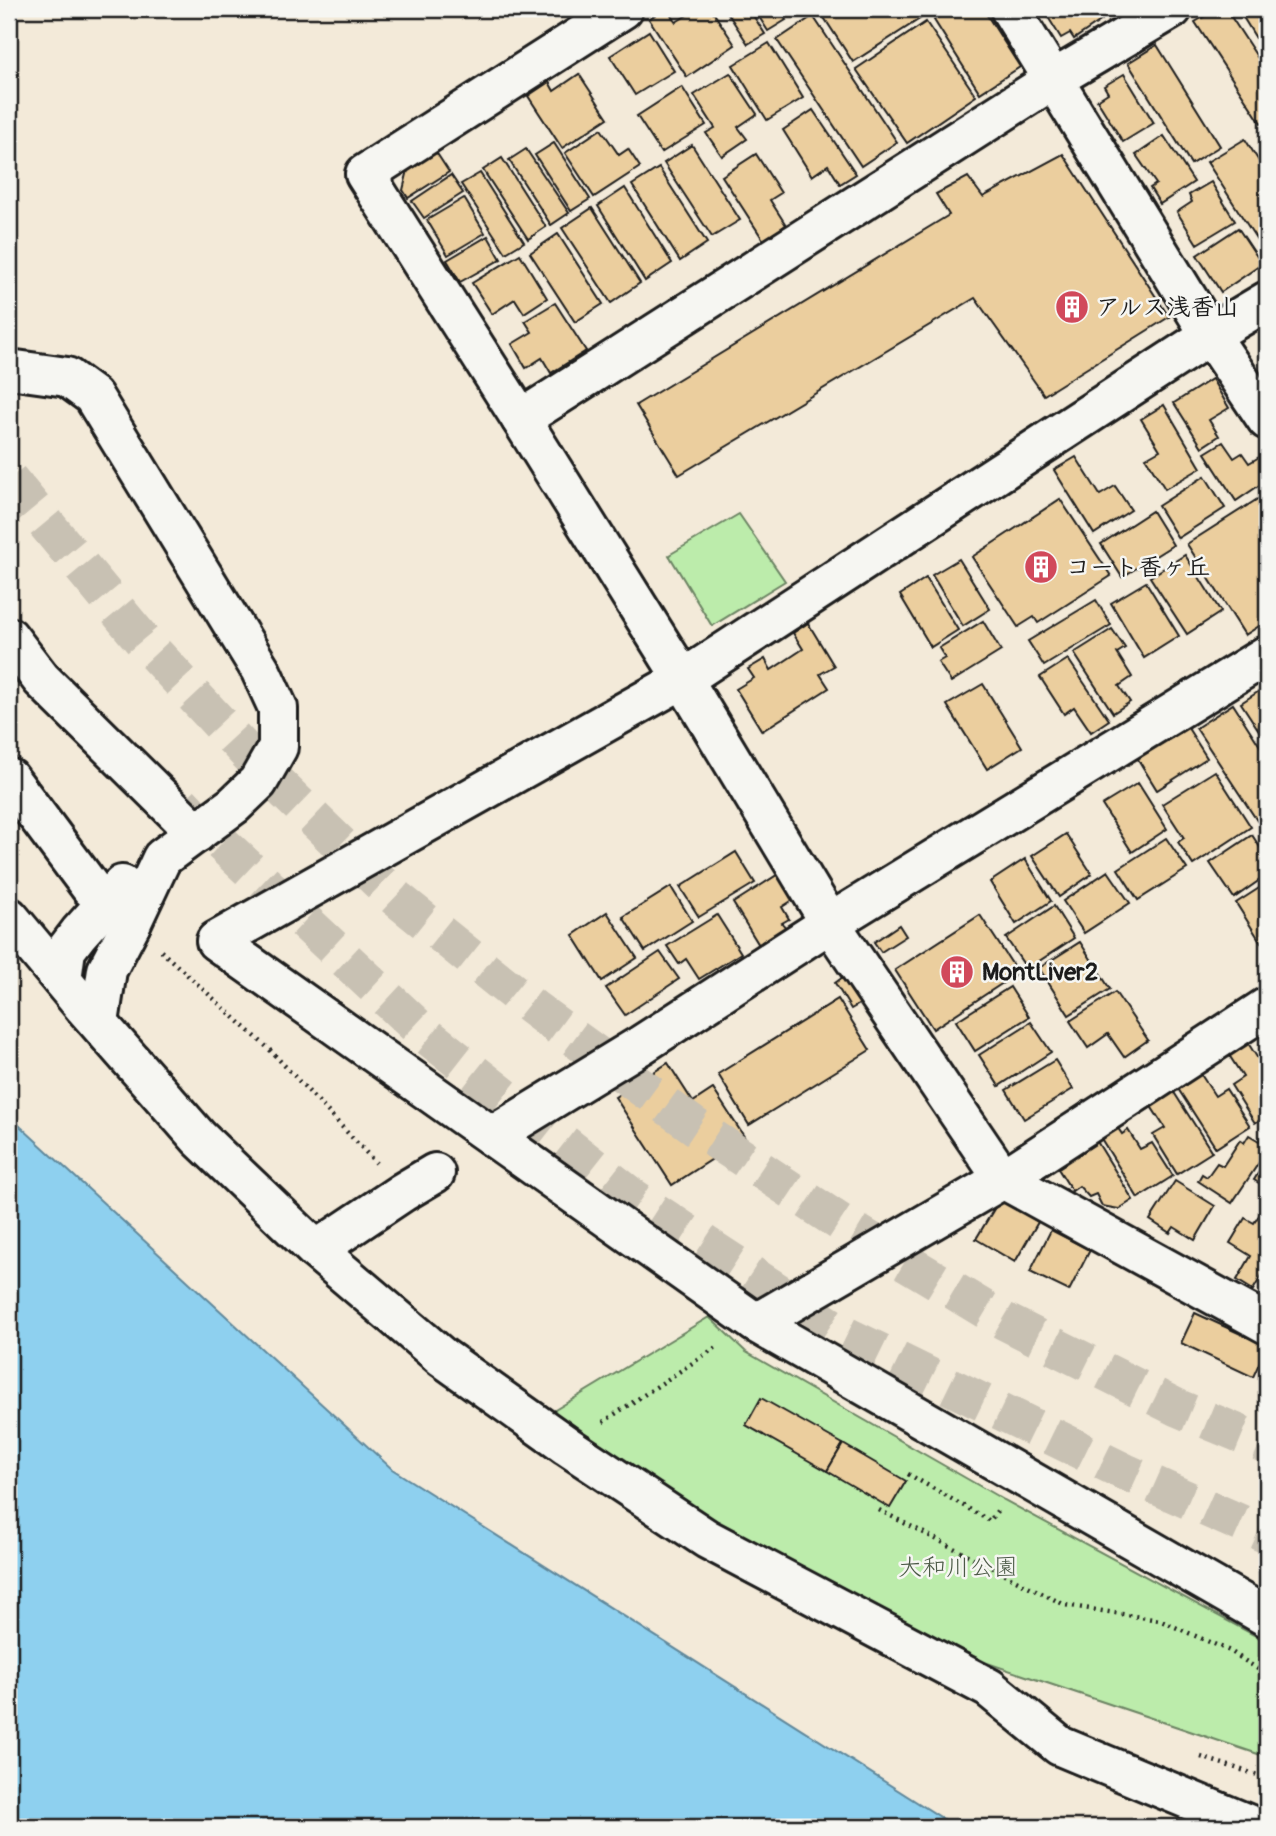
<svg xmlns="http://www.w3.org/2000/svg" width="1276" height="1836" font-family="Pangolin,'Klee One',sans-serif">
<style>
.green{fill:#bcecab;stroke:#6c8464;stroke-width:2}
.water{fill:#8ed0ef;stroke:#60889b;stroke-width:2}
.building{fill:#ebce9e;stroke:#1c1c1c;stroke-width:2}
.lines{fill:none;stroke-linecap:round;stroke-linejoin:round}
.highway-tunnel{stroke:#c8c1b3;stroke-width:38;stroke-dasharray:38 19;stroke-linecap:butt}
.minor-casing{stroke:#1c1c1c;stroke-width:44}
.path{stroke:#1c1c1c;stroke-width:4.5;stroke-dasharray:2 5;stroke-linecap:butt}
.minor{stroke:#f6f6f2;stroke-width:38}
.labels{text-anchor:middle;stroke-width:5;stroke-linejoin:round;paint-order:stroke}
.poi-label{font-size:24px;font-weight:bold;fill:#1c1c1c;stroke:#f6f6f2;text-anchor:start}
.park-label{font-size:24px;fill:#4c5a47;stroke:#f6f6f2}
</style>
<rect width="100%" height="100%" fill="#f3ead9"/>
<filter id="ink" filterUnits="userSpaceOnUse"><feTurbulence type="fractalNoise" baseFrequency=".0143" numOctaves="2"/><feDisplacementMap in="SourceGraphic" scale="14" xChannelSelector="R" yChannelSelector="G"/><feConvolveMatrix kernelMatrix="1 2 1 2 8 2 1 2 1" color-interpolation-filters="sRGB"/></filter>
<g filter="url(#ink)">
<g class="green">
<polygon points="739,514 785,581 712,626 669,555"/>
<polygon points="709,1317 746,1352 1004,1500 1267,1642 1267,1757 925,1642 718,1522 550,1413"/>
</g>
<polygon class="water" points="9,1116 392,1469 956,1827 9,1827"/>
<g class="building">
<polygon points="664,9 667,9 676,22 697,9 711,9 735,45 687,77 649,19"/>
<polygon points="725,9 749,9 765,34 748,44"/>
<polygon points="754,9 778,9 786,20 768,31"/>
<polygon points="833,9 935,9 853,62 823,16"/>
<polygon points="951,9 983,9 1020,67 980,93 934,20"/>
<polygon points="1043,9 1095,9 1102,20 1074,39 1070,33 1061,38"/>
<polygon points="1217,9 1226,9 1267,72 1267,119 1261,123 1195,22"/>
<polygon points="1238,9 1260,9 1267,21 1267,38 1259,43"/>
<polygon points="813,16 897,142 861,166 777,40"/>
<polygon points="926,22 976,96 907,143 856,69"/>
<polygon points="649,31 674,71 635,95 610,56"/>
<polygon points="769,43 803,98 767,120 733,65"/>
<polygon points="1157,45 1220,146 1191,164 1128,63"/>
<polygon points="730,73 757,114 738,127 747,139 722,156 706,133 715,128 694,95"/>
<polygon points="579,74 608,118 562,148 528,96 549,82 554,91"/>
<polygon points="1124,74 1154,123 1123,142 1097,100 1108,93 1104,86"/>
<polygon points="682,87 706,125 661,153 637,116"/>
<polygon points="813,110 856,174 840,184 828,165 812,176 783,130"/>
<polygon points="601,129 619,155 628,149 640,167 594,197 565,153"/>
<polygon points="1164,136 1194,182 1160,204 1150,188 1156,184 1136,155"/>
<polygon points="1245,139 1267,174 1267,238 1259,243 1207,162"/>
<polygon points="554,143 590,199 571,211 535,155"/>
<polygon points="692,145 740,220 712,237 664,163"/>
<polygon points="526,149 569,213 551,225 509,160"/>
<polygon points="436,152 449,172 408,198 403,190 408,170"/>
<polygon points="756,154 781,193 770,200 786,225 764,241 722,176"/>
<polygon points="1063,154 1169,317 1044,395 975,298 679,475 636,405 949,215 936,194 968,177 983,197"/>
<polygon points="502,158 546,227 528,239 483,170"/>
<polygon points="659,168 707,243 680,261 632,185"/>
<polygon points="480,173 524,242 506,253 461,184"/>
<polygon points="451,175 463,193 424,218 412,201"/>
<polygon points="1211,182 1235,221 1197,244 1177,212 1192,202 1189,195"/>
<polygon points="625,188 672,263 645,281 598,206"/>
<polygon points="464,198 485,233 448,255 427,220"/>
<polygon points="592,208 640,283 611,303 562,228"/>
<polygon points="1238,228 1262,264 1221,292 1197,255"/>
<polygon points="558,234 603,304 575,322 530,253"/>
<polygon points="488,236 501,259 460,282 447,260"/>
<polygon points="520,254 547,298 524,313 515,299 492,314 472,283"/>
<polygon points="555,303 586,351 551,373 542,358 526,368 512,344 532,332 525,321"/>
<polygon points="1212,379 1229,408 1209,420 1219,436 1202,447 1174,403"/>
<polygon points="1164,405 1201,468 1165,489 1146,458 1160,450 1141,419"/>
<polygon points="1223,442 1234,458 1242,453 1249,463 1261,456 1267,465 1267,480 1236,501 1205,453"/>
<polygon points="1076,457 1100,495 1115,486 1131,510 1094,534 1054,470"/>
<polygon points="1205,476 1225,508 1178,538 1158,506"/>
<polygon points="1267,493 1267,621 1245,635 1187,544"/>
<polygon points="1060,499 1111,576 1038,623 1034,617 1018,627 972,557"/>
<polygon points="1152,511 1173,545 1122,577 1101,544"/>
<polygon points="1185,555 1221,612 1187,634 1150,577"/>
<polygon points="959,559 990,609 963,626 932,575"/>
<polygon points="926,578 958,630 931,647 900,595"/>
<polygon points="1146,582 1179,636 1144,658 1111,603"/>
<polygon points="1096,600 1111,625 1044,666 1028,641"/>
<polygon points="983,621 1001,651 951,682 938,662 945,658 939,648"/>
<polygon points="808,623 834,666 820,674 829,688 762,731 736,689 754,678 748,669 765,659 771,670 803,649 793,633"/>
<polygon points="1112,629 1125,648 1117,653 1132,677 1119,686 1130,702 1113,713 1074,653"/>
<polygon points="1068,659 1109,720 1091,732 1074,707 1064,714 1040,677"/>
<polygon points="983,684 1022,747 987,769 947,705"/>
<polygon points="1267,686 1267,743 1241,703"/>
<polygon points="1233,704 1267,757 1267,820 1260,825 1196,728"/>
<polygon points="1186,725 1207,758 1157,790 1136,756"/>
<polygon points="1215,771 1251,827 1193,865 1178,842 1184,838 1162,804"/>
<polygon points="1138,783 1167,829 1132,852 1102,805"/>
<polygon points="1066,834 1092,874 1059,897 1032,856"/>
<polygon points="1252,835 1267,858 1261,862 1267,872 1267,875 1234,898 1210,863"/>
<polygon points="1166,838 1187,869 1138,900 1118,869"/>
<polygon points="736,852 755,883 699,917 680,887"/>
<polygon points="1025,859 1051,901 1016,924 990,882"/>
<polygon points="1108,871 1130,903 1084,933 1063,901"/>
<polygon points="780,873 796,898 782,907 789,919 782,923 786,928 759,945 733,903"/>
<polygon points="1267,883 1267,952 1236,903"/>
<polygon points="671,887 692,921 645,951 623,917"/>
<polygon points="1054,906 1074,938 1027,969 1006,938"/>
<polygon points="607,912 637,958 602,981 573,935"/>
<polygon points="717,915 741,953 699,979 686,959 679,964 667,946"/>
<polygon points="980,915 1018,973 933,1029 895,970"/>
<polygon points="899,925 906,936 881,952 874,942"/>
<polygon points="1080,942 1110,989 1069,1015 1039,968"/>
<polygon points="660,952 679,979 625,1015 606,988"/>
<polygon points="846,975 863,1002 851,1009 835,983"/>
<polygon points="1010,987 1029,1017 975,1051 956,1021"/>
<polygon points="1115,992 1148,1040 1124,1057 1108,1034 1088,1048 1070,1021"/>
<polygon points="838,999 870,1050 749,1125 718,1074"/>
<polygon points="1031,1022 1051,1052 999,1086 979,1055"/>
<polygon points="1248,1043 1267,1073 1267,1116 1255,1123 1231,1085 1243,1077 1229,1055"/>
<polygon points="1055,1060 1073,1089 1024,1119 1006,1090"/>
<polygon points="668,1063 693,1102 713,1089 745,1138 672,1185 615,1097"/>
<polygon points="1198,1070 1215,1096 1226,1089 1250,1126 1216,1148 1175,1084"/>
<polygon points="1168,1083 1212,1152 1177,1174 1153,1135 1165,1128 1145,1097"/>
<polygon points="1113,1121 1122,1134 1128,1130 1140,1149 1152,1143 1173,1176 1138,1198 1097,1132"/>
<polygon points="1267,1128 1267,1152 1266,1152 1232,1203 1198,1181 1202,1174 1207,1177 1217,1163 1223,1166 1240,1140 1244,1143 1249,1135 1259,1141"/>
<polygon points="1093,1135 1133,1200 1119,1209 1102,1206 1096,1194 1089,1197 1079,1186 1072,1191 1052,1159"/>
<polygon points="1267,1159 1267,1188 1254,1180"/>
<polygon points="1175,1181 1215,1206 1195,1240 1174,1227 1170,1233 1150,1220"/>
<polygon points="1000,1199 1038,1222 1015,1262 976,1239"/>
<polygon points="1267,1203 1267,1267 1253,1290 1237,1280 1251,1256 1230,1243 1245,1218 1254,1223"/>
<polygon points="1051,1230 1090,1250 1069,1291 1030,1272"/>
<polygon points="1195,1313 1267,1346 1253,1377 1181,1343"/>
<polygon points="761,1398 843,1444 827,1471 746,1425"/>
<polygon points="843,1444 906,1481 890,1508 827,1471"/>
</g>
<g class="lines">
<g class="highway-tunnel">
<polyline points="9,479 143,641 266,773 396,898 533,1008 693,1125 841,1223 1004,1321 1178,1408 1267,1445"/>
<polyline points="181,803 201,824 426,1035 631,1196 841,1333 1125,1472 1267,1535"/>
</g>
<g class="minor-casing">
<g id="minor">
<polyline points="623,9 365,174 521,419 683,679 830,923 1003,1179 1267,1324"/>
<polyline points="1010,9 1210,335 1267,420"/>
<polyline points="1267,301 1210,335 683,679 216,941 756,1323 1267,1617"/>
<polyline points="9,369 67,377 93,396 260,669 278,708 278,747 258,782 234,805 162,858 131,924 107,970 99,1023"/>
<polyline points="521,419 1054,79 1172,9"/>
<polyline points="9,637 41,679 197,833"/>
<polyline points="9,778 91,888 131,924"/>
<polyline points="9,917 84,1007 199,1138 316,1250 442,1357 567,1446 707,1539 989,1688 1060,1746 1255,1827"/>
<polyline points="62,980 66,950 79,933 122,885"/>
<polyline points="492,1136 641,1045 830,923 1267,655"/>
<polyline points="316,1250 403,1192 435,1173"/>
<polyline points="756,1323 1003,1179 1267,1007"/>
</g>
</g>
<g class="path">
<polyline points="161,951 269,1049 376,1163"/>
<polyline points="603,1422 718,1346"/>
<polyline points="908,1474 990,1521 999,1508"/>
<polyline points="879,1510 1065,1605 1159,1620 1230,1651 1267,1675"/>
<polyline points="1201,1757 1267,1778"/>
</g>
<use href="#minor" class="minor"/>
</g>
</g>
<defs>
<g id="building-disc" transform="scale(1.75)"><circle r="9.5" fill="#d1495b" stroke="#f6f6f2"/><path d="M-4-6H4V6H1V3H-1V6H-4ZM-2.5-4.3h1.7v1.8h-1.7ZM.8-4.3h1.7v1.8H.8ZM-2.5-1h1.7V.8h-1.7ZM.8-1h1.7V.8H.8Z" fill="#fff"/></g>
</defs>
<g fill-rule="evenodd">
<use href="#building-disc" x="1072" y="307"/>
<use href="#building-disc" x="1041" y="567"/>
<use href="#building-disc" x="957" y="972"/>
</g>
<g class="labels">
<g class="poi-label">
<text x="1096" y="315">アルス浅香山</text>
<text x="1066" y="575">コート香ヶ丘</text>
<text x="982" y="980">MontLiver2</text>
</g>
<g class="park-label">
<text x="958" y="1575">大和川公園</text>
</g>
</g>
<rect width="1276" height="1836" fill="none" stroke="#f6f6f2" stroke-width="35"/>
<rect x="18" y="18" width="1241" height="1801" fill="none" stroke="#1c1c1c" stroke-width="2.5" filter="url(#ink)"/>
</svg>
